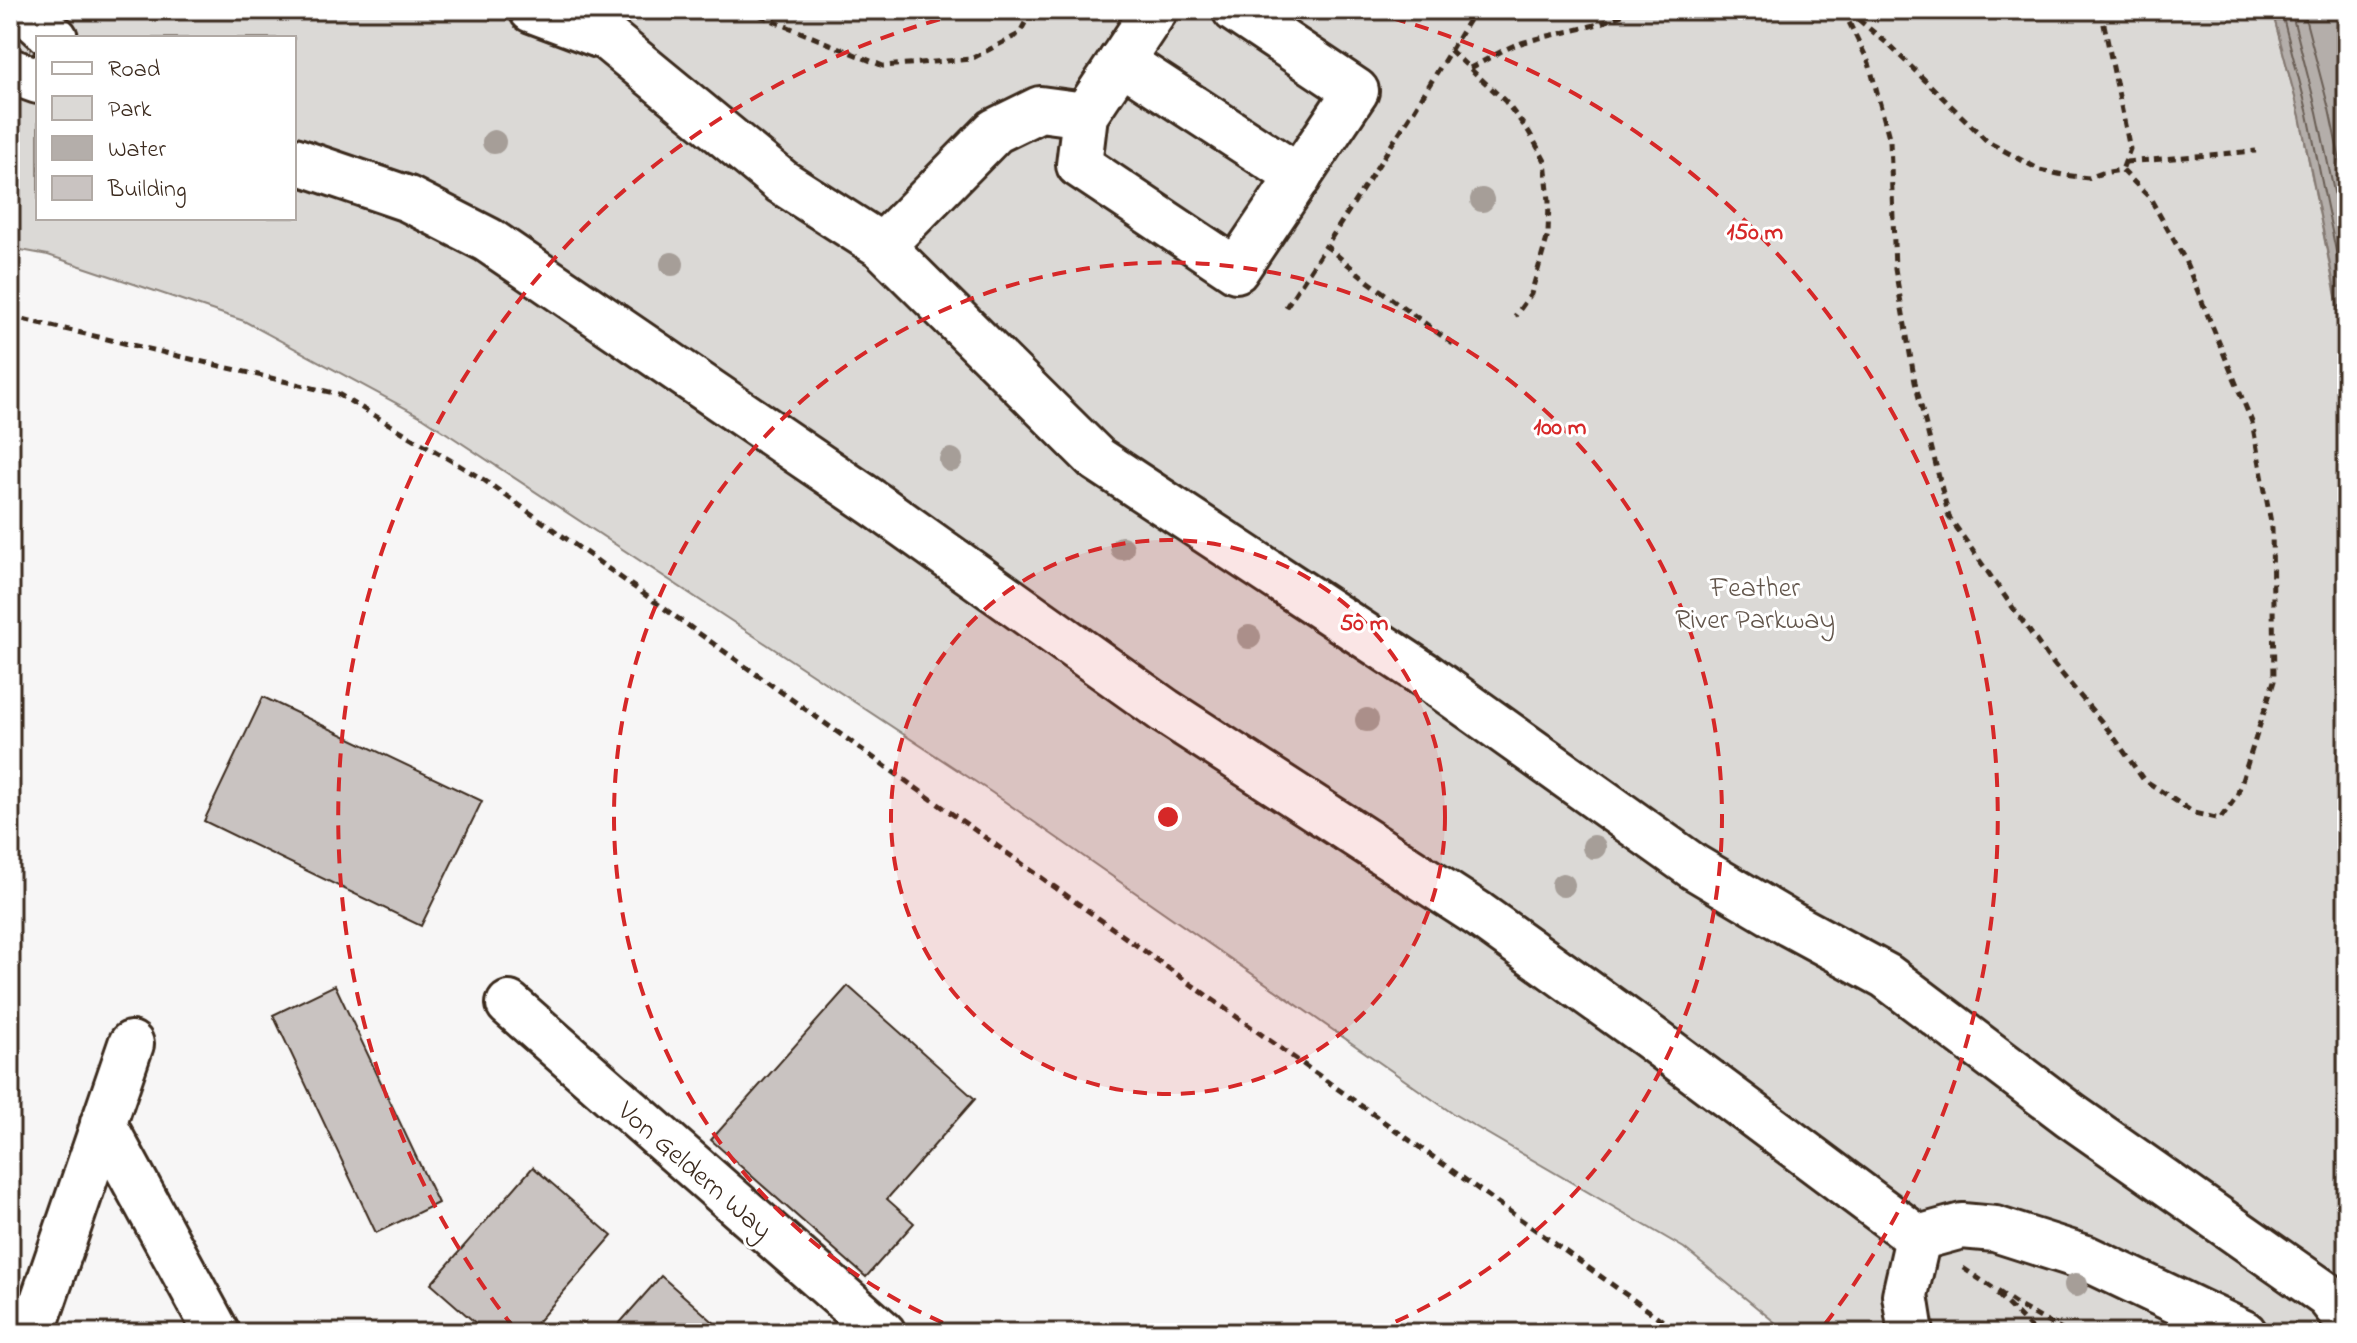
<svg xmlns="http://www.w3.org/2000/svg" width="2357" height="1343" font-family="'Indie Flower',sans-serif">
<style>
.green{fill:#dbd9d6;stroke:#8b827a;stroke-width:2;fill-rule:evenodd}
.water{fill:#b4aeaa;stroke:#847972;stroke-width:2}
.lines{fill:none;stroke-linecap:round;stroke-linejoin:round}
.shore{stroke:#6b5f56;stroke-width:2}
.building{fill:#c9c3c1;stroke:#3b2a1e;stroke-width:2}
.minor-casing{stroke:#3b2a1e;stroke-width:50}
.path{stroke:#3b2a1e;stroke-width:5;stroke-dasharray:8 6;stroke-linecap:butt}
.minor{stroke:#fff;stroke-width:44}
.tree{fill:#a69e98}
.ring{fill:none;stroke:#d62828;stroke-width:4;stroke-dasharray:14 10}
.labels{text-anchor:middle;stroke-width:6;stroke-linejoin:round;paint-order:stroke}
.park-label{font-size:28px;fill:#63564c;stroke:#fff}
.street-label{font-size:28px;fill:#3b2a1e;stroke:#fff}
.centre{fill:#d62828;stroke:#fff;stroke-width:4}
.ring-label{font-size:24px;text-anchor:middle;font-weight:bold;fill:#d62828;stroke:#fff;stroke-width:6;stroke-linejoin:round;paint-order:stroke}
</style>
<rect width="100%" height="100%" fill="#f7f6f6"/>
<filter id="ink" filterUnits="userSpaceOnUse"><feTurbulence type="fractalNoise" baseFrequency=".0125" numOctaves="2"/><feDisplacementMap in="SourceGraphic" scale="16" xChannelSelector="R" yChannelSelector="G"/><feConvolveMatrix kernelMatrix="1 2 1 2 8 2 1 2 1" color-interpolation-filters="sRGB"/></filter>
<g filter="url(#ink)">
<path class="green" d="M10,10h2262l28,106 47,236v981h-559l-104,-85 -232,-135 -461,-321 -569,-375 -178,-96 -196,-66 -38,-7zM38,38h256v180h-256z"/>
<polygon class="water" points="2272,10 2347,10 2347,349 2300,116"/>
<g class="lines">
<g class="shore">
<polyline points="2281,10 2308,114 2347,305"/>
<polyline points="2291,10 2317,112 2347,253"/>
<polyline points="2303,10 2329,109 2347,194"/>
</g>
</g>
<g class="building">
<polygon points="263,697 482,801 421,926 204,821"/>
<polygon points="335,985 438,1203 376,1233 273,1015"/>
<polygon points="848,986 975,1099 887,1199 914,1223 866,1277 711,1140"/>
<polygon points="533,1167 612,1236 528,1333 487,1333 431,1284"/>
<polygon points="661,1276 726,1333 611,1333"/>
</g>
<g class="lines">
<g class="minor-casing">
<g id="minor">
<polyline points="24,10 55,38"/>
<polyline points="532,10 607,38 782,182 882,246 1097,459 1425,675 1694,867 1790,924 1886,976 2070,1115 2328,1296 2347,1320"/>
<polyline points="1155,10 1085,115 1079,165 1236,270 1356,91 1235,10"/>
<polyline points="1121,61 1299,177"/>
<polyline points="10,71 38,81"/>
<polyline points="294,160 408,199 488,240 876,505 1165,711 1478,914 1648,1036 1918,1238"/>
<polyline points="882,246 995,131 1040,109 1085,115"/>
<polyline points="509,1004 883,1333"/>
<polyline points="103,1123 217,1333"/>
<polyline points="1918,1238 1962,1226 1995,1229 2086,1258 2244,1333"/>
<polyline points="32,1333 131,1044"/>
<polyline points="1911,1333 1905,1295 1918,1238"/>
</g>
</g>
<g class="path">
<polyline points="747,10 883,66 971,59 1019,34 1032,10"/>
<polyline points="1843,10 1869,63 1890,141 1895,269 1915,382 1949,517 2047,656 2111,733 2143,779 2194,813 2220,819 2237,796 2274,681 2272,528 2252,422 2184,258 2150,198 2122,170 2102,173 2089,178 2063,175 2040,170 1988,142 1889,45 1847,10"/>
<polyline points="2101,10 2130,149 2122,170"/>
<polyline points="1450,50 1505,101 1529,132 1545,161 1549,201 1548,235 1531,294 1515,316"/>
<path d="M1470,68c15,-7 30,-17 45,-23 39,-13 81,-15 117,-35"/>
<polyline points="2126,162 2256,151"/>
<polyline points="1286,307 1326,246"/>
<polyline points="10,316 338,394 484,480 1680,1333"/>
<polyline points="1453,344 1369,282 1326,246 1414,110 1475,10"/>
<polyline points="1963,1268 2021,1307 2067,1333"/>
<polyline points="1997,1294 2036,1333"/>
</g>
<use href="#minor" class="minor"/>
</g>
<g class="tree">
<circle cx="494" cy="142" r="12"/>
<circle cx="1482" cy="200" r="12"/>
<circle cx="672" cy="264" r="12"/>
<circle cx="951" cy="460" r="12"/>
<circle cx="1122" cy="548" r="12"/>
<circle cx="1249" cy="637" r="12"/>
<circle cx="1367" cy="720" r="12"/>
<circle cx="1594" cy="847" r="12"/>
<circle cx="1563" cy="885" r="12"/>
<circle cx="2076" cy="1285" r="12"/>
</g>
</g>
<circle cx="1168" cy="817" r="277" fill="#d62828" fill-opacity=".12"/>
<g class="ring">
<circle cx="1168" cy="817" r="277"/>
<path d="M965 1332A554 554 0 1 1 1371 1332"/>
<path d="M514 1328A830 830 0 0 1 967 12M1369 12A830 830 0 0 1 1822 1328"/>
</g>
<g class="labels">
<g class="park-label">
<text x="1755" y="596">Feather<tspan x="1755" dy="32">River Parkway</tspan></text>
</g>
<g class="street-label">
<text transform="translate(696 1169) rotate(41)" y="10">Von Geldern Way</text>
</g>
</g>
<circle cx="1168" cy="817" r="12" class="centre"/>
<g class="ring-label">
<text x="1755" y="239">150 m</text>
<text x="1560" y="434">100 m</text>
<text x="1364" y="630">50 m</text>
</g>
<rect width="2357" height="1343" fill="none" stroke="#fff" stroke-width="40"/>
<rect x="20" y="20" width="2317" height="1303" fill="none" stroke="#3b2a1e" stroke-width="3" filter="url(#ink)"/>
<rect x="36" y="36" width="260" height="184" fill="#ffffff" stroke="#b1aaa5" stroke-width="2"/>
<rect x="52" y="62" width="40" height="12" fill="#ffffff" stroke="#b1aaa5" stroke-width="2"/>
<text x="108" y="76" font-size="24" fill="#3b2a1e">Road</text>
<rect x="52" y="96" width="40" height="24" fill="#dbd9d6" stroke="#b1aaa5" stroke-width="2"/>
<text x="108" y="116" font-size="24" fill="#3b2a1e">Park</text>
<rect x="52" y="136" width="40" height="24" fill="#b4aeaa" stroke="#b1aaa5" stroke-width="2"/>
<text x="108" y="156" font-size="24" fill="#3b2a1e">Water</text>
<rect x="52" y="176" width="40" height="24" fill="#c9c3c1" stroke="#b1aaa5" stroke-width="2"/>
<text x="108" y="196" font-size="24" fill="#3b2a1e">Building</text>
</svg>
